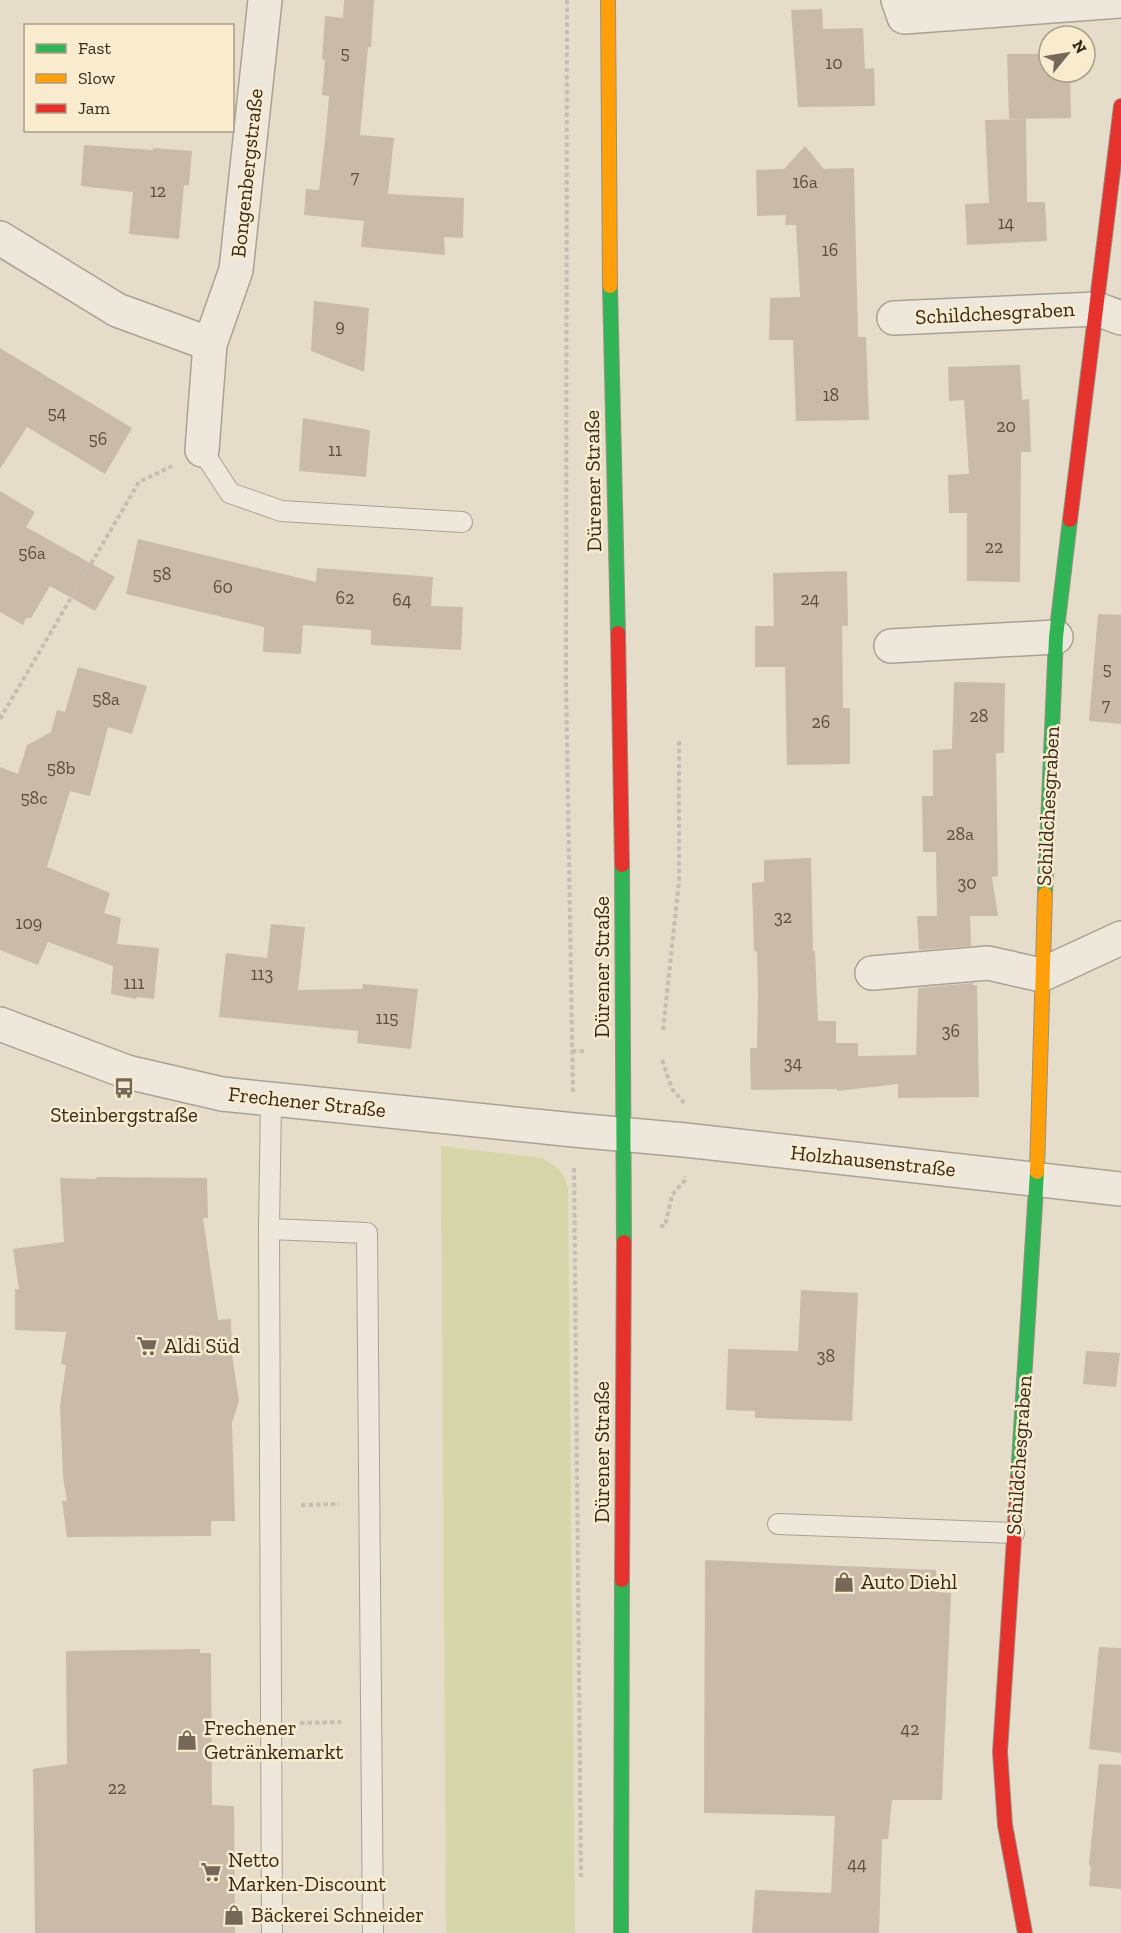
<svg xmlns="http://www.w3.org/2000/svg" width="1121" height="1933" font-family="'Zilla Slab',serif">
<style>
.green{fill:#d6d6ab}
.building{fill:#cabaaa}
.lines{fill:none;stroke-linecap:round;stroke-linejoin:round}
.lane-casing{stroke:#aaa194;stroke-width:22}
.street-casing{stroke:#aaa194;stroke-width:36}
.fast-casing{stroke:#9a9183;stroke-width:16}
.slow-casing{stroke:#9a9183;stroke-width:16}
.jam-casing{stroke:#9a9183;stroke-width:16}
.path{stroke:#c5beb3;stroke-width:4;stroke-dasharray:4.5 3;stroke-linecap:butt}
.lane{stroke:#ede7dc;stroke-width:20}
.street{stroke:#ede7dc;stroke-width:33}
.fast{stroke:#30b455;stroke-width:14}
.slow{stroke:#ff9f0a;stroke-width:14}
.jam{stroke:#e5322d;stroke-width:14}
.labels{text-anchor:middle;stroke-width:5;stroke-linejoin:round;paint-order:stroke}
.number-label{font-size:18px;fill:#5d4d3f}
.street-label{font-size:21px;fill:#39291b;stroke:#f8ebce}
.poi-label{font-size:21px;fill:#39291b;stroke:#f8ebce;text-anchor:start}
</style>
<rect width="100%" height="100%" fill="#e5ddca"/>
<path class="green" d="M441,1146l100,12c15,7 24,14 27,31l7,744h-129z"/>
<g class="building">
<polygon points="344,0 374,0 371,47 368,47 360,135 394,138 388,194 464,198 463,238 444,237 445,255 361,247 364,221 304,215 306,189 319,190 326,132 329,96 322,95 325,60 322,59 325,16 343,18"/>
<polygon points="822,9 823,29 863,28 865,69 874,68 875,106 798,107 791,10"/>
<polygon points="1007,54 1049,54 1049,72 1070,72 1071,118 1009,119"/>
<polygon points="1026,119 1027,202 1045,202 1047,241 967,245 965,204 989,203 985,120"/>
<polygon points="84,145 153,150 153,148 192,151 189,185 184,185 179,239 129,234 133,192 81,186"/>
<polygon points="805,146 824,169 854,168 858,337 866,337 869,420 796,421 793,340 769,340 770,298 800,297 796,225 785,225 786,215 757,216 756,170 784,169"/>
<polygon points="314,301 369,308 364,372 311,351"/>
<polygon points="0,348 132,428 105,474 27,427 0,469"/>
<polygon points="1020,365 1022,400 1029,399 1031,452 1021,452 1020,582 967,581 967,513 949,513 948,475 969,474 964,400 949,401 948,367"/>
<polygon points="303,418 370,430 366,477 299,471"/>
<polygon points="0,491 35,512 26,527 115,577 95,611 50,586 31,618 26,618 23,625 0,612"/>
<polygon points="138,539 316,582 317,568 433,577 431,606 463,607 461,650 371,645 371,630 303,625 301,654 263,652 264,627 126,594"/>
<polygon points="847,571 848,626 842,626 843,708 850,708 850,764 787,765 785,667 755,667 755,626 774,626 773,573"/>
<polygon points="1098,614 1121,615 1121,724 1089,721"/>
<polygon points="78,667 147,686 132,734 108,727 90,796 70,791 47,867 110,893 104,913 121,918 117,944 159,948 154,999 137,997 136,999 111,994 113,966 48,942 38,965 0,950 0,767 18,774 27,745 51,732 57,710 65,712"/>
<polygon points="954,682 1005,683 1004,753 996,753 998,876 992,877 998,916 970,916 971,946 919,950 917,916 937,916 936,852 923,852 922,796 933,796 933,750 952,749"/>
<polygon points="811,858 813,951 815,951 818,1021 836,1021 836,1043 858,1043 858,1056 916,1055 918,988 973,983 973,985 977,985 979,1097 898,1098 898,1084 837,1091 837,1089 751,1090 750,1048 757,1048 758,993 757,951 754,951 752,883 764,882 764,860"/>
<polygon points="271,924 305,927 298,990 362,989 363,984 418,989 411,1049 357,1043 358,1031 219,1017 226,953 267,958"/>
<polygon points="97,1177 207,1178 208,1218 203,1218 218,1320 231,1319 232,1355 239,1401 232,1423 235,1521 211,1521 211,1536 67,1537 62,1501 67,1501 63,1477 60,1406 66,1365 61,1364 66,1332 15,1330 15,1289 19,1289 13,1249 64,1242 60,1178 96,1179"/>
<polygon points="801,1290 858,1293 852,1421 755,1418 755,1411 726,1410 728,1349 798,1351"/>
<polygon points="1086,1351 1120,1353 1116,1387 1083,1384"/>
<polygon points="705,1560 936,1570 936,1592 951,1593 942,1800 892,1800 888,1839 882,1839 879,1933 752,1933 755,1890 831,1893 835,1816 704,1813"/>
<polygon points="1099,1647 1121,1648 1121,1753 1089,1749"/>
<polygon points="200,1649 200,1653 211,1653 212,1805 234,1806 235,1933 35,1933 33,1769 67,1764 66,1651"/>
<polygon points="1099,1764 1121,1765 1121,1889 1089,1886 1091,1866 1089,1865"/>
</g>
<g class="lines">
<g class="lane-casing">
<g id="lane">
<polyline points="202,450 230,493 281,511 462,522"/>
<polyline points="271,1099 269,1229 272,1933"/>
<polyline points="269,1229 367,1233 373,1933"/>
<polyline points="778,1524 1014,1533"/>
</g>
</g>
<g class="street-casing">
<g id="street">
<polyline points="898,0 904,17 1121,1"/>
<polyline points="0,238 117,310 210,344"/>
<polyline points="894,318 1097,309 1121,318"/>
<polyline points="202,450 210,344 236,270 265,0"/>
<polyline points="891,646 1056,637"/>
<polyline points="872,973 988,963 1041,975 1121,938"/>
<polyline points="0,1024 127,1072 222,1094 574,1130 685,1140 1121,1189"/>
</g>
</g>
<g class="fast-casing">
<g id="fast">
<polyline points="610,286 618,633"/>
<polyline points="622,865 624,1242"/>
<polyline points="1045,894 1056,637 1070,520"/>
<polyline points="1018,1478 1037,1172"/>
<polyline points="621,1933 622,1580"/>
</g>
</g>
<g class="slow-casing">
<g id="slow">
<polyline points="608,0 610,286"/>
<polyline points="1037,1172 1045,894"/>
</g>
</g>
<g class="jam-casing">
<g id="jam">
<polyline points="1070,520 1121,106"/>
<polyline points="618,633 622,865"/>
<polyline points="1018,1478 1000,1752 1005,1825 1025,1933"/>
<polyline points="622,1580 624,1242"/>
</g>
</g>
<g class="path">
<polyline points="567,0 566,683 573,1094"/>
<polyline points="0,719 139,482 172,466"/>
<polyline points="663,1030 679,881 679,741"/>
<polyline points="572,1051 586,1051"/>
<polyline points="662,1060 672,1089 684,1103"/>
<polyline points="574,1168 581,1877"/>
<polyline points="660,1226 665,1226 672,1195 685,1180 685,1176"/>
<polyline points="301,1505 339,1504"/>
<polyline points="300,1723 341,1722"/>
</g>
<use href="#lane" class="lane"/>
<use href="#street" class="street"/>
<use href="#fast" class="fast"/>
<use href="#slow" class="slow"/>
<use href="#jam" class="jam"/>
</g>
<defs>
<g id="bus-bare" transform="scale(1.62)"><path d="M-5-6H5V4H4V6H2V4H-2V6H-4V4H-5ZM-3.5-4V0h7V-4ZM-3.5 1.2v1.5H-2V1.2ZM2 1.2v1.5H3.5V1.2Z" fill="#756858" stroke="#f8ebce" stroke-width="2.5" paint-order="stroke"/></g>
<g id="supermarket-bare" transform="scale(1.62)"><path d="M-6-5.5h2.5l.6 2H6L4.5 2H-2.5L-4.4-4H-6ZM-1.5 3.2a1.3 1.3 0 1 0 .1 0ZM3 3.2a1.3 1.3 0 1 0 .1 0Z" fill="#756858" stroke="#f8ebce" stroke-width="2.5" paint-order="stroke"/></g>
<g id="shop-bare" transform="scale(1.62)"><path d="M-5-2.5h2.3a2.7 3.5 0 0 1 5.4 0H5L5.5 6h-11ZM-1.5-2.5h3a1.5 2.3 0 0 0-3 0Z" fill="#756858" stroke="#f8ebce" stroke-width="2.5" paint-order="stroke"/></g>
</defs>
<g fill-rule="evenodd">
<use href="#bus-bare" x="124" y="1088"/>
<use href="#supermarket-bare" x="147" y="1346"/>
<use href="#shop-bare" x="844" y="1582"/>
<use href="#shop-bare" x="187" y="1740"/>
<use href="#supermarket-bare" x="211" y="1872"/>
<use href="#shop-bare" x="234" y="1915"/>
</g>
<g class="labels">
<g class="number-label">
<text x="345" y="59">5</text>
<text x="834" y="69">10</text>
<text x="355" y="183">7</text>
<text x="805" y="188">16a</text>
<text x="158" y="197">12</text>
<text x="1006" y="229">14</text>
<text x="830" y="256">16</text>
<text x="340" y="332">9</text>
<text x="831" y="401">18</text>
<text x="57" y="419">54</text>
<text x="1006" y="432">20</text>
<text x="98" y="445">56</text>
<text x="335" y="456">11</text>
<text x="994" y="553">22</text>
<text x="32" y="559">56a</text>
<text x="162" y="580">58</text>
<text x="223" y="593">60</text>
<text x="345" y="604">62</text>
<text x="810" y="605">24</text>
<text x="402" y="606">64</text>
<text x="1107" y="675">5</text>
<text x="106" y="705">58a</text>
<text x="1106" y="711">7</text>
<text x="979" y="722">28</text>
<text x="821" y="728">26</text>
<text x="61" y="774">58b</text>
<text x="34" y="804">58c</text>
<text x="960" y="840">28a</text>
<text x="967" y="889">30</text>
<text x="783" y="923">32</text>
<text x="29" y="929">109</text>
<text x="262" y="980">113</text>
<text x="134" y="989">111</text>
<text x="387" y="1024">115</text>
<text x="951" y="1037">36</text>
<text x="793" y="1069">34</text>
<text x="826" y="1362">38</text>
<text x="910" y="1735">42</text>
<text x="117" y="1794">22</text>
<text x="857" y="1870">44</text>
</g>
<g class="street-label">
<text transform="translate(247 173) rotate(-84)" y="7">Bongenbergstraße</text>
<text transform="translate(995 313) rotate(-3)" y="7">Schildchesgraben</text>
<text transform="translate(593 481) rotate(-91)" y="7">Dürener Straße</text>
<text transform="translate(1048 806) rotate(-87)" y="7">Schildchesgraben</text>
<text transform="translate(602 967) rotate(-90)" y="7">Dürener Straße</text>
<text transform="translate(307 1102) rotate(6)" y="7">Frechener Straße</text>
<text transform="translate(873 1161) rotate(6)" y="7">Holzhausenstraße</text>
<text transform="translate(602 1452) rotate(-90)" y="7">Dürener Straße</text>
<text transform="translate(1019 1455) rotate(-86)" y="7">Schildchesgraben</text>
</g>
<g class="poi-label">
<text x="124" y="1122" text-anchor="middle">Steinbergstraße</text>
<text x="164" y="1353">Aldi Süd</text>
<text x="861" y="1589">Auto Diehl</text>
<text x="204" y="1735">Frechener<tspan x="204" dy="24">Getränkemarkt</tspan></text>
<text x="228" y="1867">Netto<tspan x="228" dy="24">Marken-Discount</tspan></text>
<text x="251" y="1922">Bäckerei Schneider</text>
</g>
</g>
<rect x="24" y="24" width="210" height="108" fill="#f8ebce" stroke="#ac9d86" stroke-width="1.5"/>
<rect x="36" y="44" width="30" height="9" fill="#30b455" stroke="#ac9d86" stroke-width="1.5"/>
<text x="78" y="54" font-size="18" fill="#39291b">Fast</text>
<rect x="36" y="74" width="30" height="9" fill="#ff9f0a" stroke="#ac9d86" stroke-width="1.5"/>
<text x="78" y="84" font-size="18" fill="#39291b">Slow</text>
<rect x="36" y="104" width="30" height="9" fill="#e5322d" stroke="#ac9d86" stroke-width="1.5"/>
<text x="78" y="114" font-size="18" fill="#39291b">Jam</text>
<g transform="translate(1067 54) rotate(60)"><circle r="28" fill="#f8ebce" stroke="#ac9d86" stroke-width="1.5"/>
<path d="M0-4.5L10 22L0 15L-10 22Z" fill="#756858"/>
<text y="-9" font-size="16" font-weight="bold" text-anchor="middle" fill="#39291b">N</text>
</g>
</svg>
